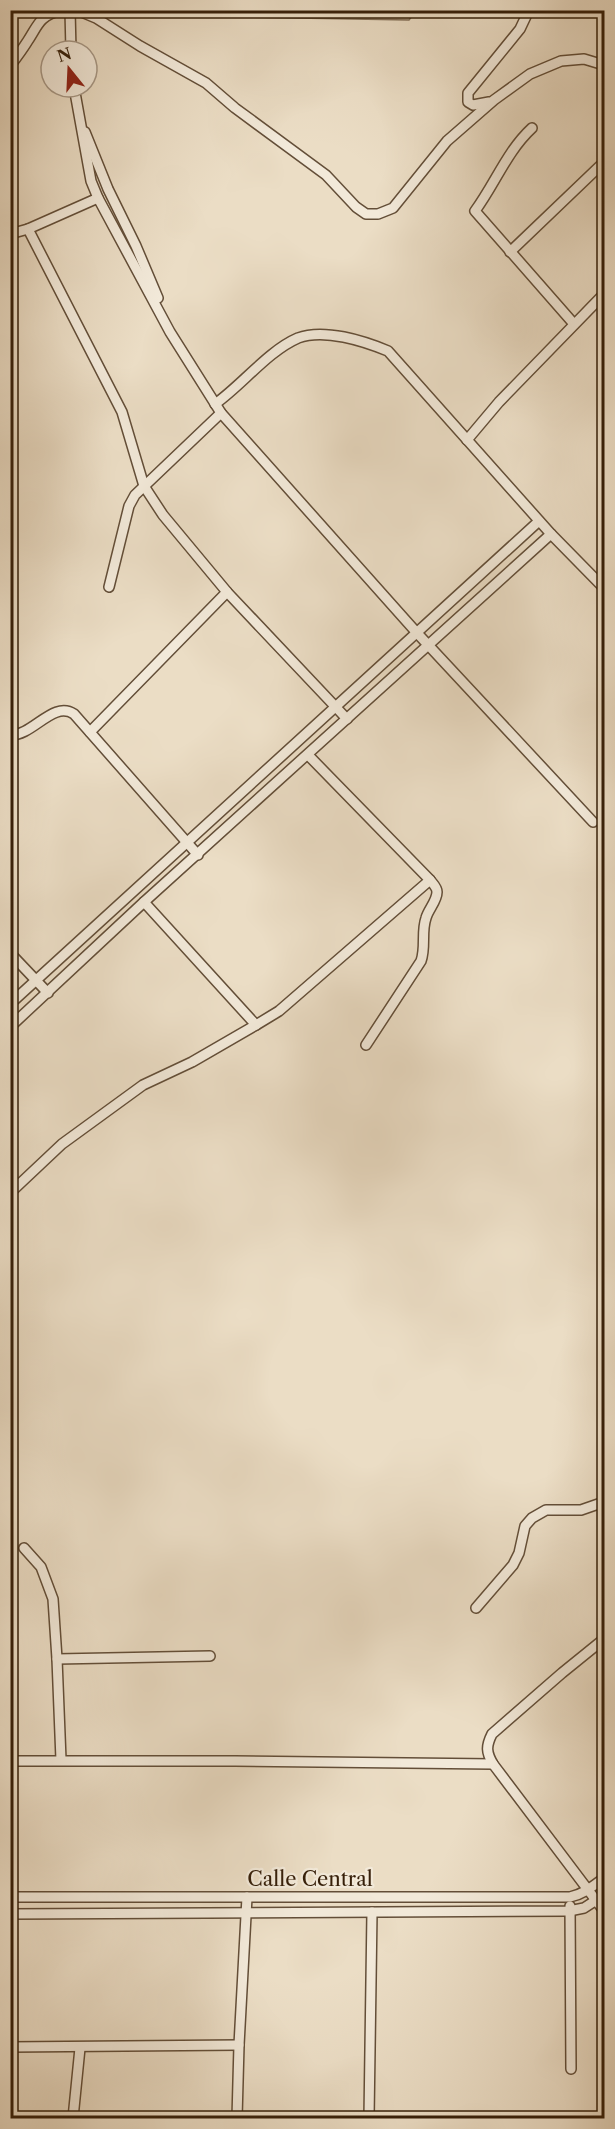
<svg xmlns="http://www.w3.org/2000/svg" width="615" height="2129" font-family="'Libre Caslon Text',serif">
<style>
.grass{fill:url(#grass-dots);stroke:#816e57;stroke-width:1.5}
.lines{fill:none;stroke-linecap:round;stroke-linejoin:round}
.minor-casing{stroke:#634e38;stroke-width:12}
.minor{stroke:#f2e9d9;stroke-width:9}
.labels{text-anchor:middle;stroke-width:4.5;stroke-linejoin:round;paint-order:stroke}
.street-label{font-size:20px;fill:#361f09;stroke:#f2e9d9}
</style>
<defs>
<pattern id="grass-dots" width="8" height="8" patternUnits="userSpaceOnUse" patternTransform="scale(1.5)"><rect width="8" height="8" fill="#ccbda5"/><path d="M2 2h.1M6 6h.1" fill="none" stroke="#b0a28d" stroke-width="1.8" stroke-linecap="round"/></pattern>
</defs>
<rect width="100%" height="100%" fill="#ebddc5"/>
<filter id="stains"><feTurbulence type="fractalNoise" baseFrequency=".00333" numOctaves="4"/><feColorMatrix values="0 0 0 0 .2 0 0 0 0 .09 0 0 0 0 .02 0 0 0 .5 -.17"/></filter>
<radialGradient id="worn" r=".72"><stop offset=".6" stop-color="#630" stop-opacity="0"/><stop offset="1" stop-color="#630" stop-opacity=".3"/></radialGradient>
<polygon class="grass" points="183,11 416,11 409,20 191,16"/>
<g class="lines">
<g class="minor-casing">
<g id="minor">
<polyline points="70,10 71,51"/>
<polyline points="77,10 96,18 140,46 206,83 235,108 326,175 356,207 366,214 378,214 393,208 447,141 494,100 530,74 561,61 584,59 604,65"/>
<path d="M10,66c6,-8 12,-16 17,-24 12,-18 11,-25 34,-32"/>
<polyline points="74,87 91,181 98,198 170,332 221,413 417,633 593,822"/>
<polyline points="489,102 473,105 468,102 468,93 520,29 529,10"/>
<path d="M532,128c-25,23 -37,56 -57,83l99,113"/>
<polyline points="85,132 108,189 136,246 158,298"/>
<polyline points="98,198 28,229 122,412 144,486 163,515 227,592 347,719"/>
<polyline points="10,234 28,229"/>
<polyline points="510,252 604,162"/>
<path d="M215,404c27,-19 53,-53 83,-66 26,-10 66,3 90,13l163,183 53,54"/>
<polyline points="467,440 499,402 604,294"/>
<polyline points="109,587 129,506 135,495 221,413"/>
<polyline points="90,732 227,592"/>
<path d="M10,735c23,1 43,-35 64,-21l124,141"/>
<path d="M308,755l122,125c3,4 7,7 7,12 0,9 -9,18 -11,26 -5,14 0,29 -5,43l-55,84"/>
<polyline points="144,902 256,1025 279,1011 430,880"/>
<polyline points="10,953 48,993"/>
<polyline points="10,1004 539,521"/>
<polyline points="10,1027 144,902 551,534"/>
<polyline points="10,1193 62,1144 143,1085 192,1062 256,1025"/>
<polyline points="24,1548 41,1567 53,1599 57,1659 61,1760"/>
<polyline points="476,1608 513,1565 519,1553 525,1526 532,1518 546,1510 581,1510 604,1502"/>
<path d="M604,1639l-42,34 -70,61c-6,12 -6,18 1,30l111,147"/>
<polyline points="57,1659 210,1656"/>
<polyline points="10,1761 235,1761 493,1764"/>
<path d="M10,1897h560c14,-3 23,-11 34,-19"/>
<polyline points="570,1906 571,2069"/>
<polyline points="10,1914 569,1911 584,1908 604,1895"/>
<polyline points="10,2047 239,2045"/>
<polyline points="73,2118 80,2048"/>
<polyline points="237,2118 239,2045 247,1897"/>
<polyline points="369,2118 372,1912"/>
</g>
</g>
<use href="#minor" class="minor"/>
</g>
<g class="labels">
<g class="street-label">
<text x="310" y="1886">Calle Central</text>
</g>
</g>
<rect width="615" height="2129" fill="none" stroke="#ebddc5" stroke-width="36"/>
<rect x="12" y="12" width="591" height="2105" fill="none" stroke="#361f09" stroke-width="3"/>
<rect x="18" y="18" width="579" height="2093" fill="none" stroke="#361f09" stroke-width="1.5"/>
<g transform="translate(69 69) rotate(342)"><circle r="28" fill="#f2e9d9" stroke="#a79886" stroke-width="1.5"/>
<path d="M0-4.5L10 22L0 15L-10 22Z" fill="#8f2418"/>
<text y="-9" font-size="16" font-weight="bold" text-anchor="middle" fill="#361f09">N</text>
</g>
<rect width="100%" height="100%" filter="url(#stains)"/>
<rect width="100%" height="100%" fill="url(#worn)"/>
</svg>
